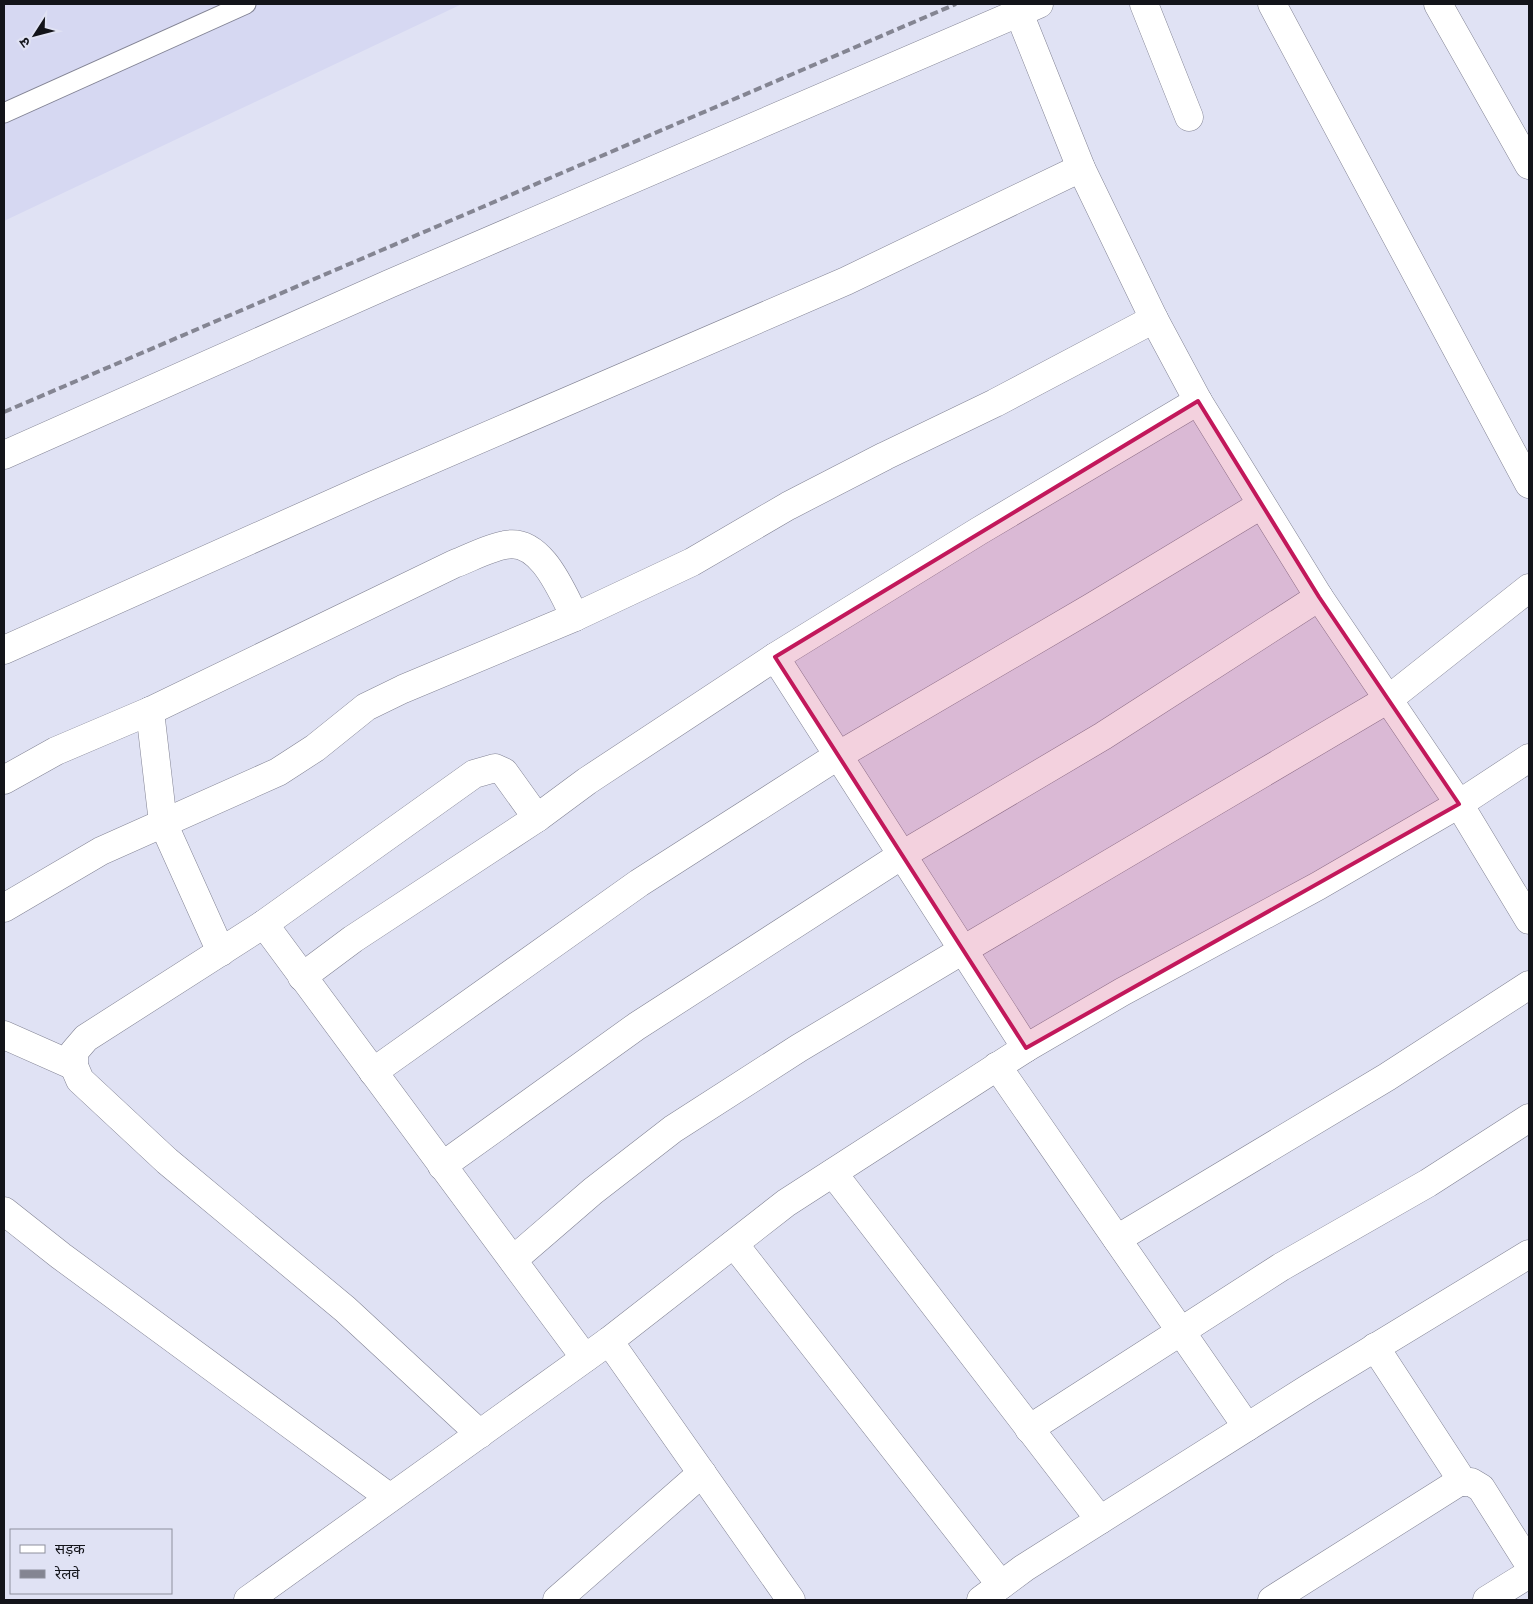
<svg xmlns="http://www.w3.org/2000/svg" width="1533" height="1604" font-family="Quicksand,'Noto Sans Devanagari',sans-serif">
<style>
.built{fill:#d6d8f2}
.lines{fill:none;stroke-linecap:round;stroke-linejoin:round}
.service-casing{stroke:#828394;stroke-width:21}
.minor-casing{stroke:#828394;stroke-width:29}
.service{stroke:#fff;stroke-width:19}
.minor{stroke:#fff;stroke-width:28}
.rail{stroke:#848592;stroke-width:4;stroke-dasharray:8 4;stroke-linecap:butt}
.marked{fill:#c2185b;fill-opacity:0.2;stroke:#c2185b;stroke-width:4;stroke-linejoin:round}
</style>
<rect width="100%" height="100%" fill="#e0e2f4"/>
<polygon class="built" points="4,4 462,4 4,221"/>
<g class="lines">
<g class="service-casing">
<polyline id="service" points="4,113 246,4"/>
</g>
<g class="minor-casing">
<g id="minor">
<polyline points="1144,4 1189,117"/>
<polyline points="1272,4 1529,484"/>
<polyline points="1438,4 1529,165"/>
<polyline points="1019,13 1081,168 1154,319 1198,401 1319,597 1459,804 1529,920"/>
<polyline points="4,455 389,284 1039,4"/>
<polyline points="575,617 692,562 788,506 885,456 995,403 1154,319"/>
<polyline points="4,650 371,486 846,281 1081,168"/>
<polyline points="775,657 1026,1048"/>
<polyline points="150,711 163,823 221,952"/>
<path d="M4,780l52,-29 94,-40 304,-147c16,-6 34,-16 51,-19 36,-8 57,47 70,72l-172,72 -37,18 -51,41 -37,24 -177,79 -97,57"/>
<polyline points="264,924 585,1358"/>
<polyline points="302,977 353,939 537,818 587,781 775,657 979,531 1198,401"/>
<polyline points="4,1035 74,1066"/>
<polyline points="997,1066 1247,1427"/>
<polyline points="373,1072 639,883 839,755 1092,607 1261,505"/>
<polyline points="442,1166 637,1026 902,855 1103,736 1319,597"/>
<polyline points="833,1173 1100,1520"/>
<polyline points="4,1211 61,1256 389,1497"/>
<polyline points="1117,1239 1387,1077 1529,985"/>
<polyline points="734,1244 1001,1585"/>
<polyline points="513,1260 593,1191 673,1129 799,1048 963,950 1390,698 1529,588"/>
<polyline points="609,1341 791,1600"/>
<polyline points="1375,1347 1463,1482"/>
<polyline points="1029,1429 1281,1267 1428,1183 1529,1118"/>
<polyline points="480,1434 345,1309 167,1161 80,1080 74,1066 74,1052 86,1038 264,924 474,774 495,768 504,772 537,818"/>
<polyline points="248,1600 609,1341 786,1203 1026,1048 1122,992 1318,886 1459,804 1529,758"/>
<polyline points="557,1600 702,1473"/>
<polyline points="981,1600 1024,1568 1312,1386 1529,1254"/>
<polyline points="1272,1600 1459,1482 1471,1482 1481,1488 1529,1564"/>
<polyline points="1487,1600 1529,1574"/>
</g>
</g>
<use href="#service" class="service"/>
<use href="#minor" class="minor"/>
<polyline class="rail" points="4,412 956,4"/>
</g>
<path class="marked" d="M1198,401l121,196 140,207 -433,244 -251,-391z"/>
<rect width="1533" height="1604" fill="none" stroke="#13141a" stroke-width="10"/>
<rect x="10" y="1529" width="162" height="65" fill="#e0e2f4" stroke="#8e909d"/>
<rect x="20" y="1545" width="25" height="8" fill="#ffffff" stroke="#8e909d"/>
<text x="55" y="1554" font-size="15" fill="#13141a">सड़क</text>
<rect x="20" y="1570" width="25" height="8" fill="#848592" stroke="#8e909d"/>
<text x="55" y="1579" font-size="15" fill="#13141a">रेलवे</text>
<g transform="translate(35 35) rotate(234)" stroke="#e0e2f4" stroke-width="4" paint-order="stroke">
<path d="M0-4L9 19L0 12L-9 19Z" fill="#13141a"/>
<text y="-8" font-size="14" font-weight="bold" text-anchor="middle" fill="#13141a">उ</text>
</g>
</svg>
